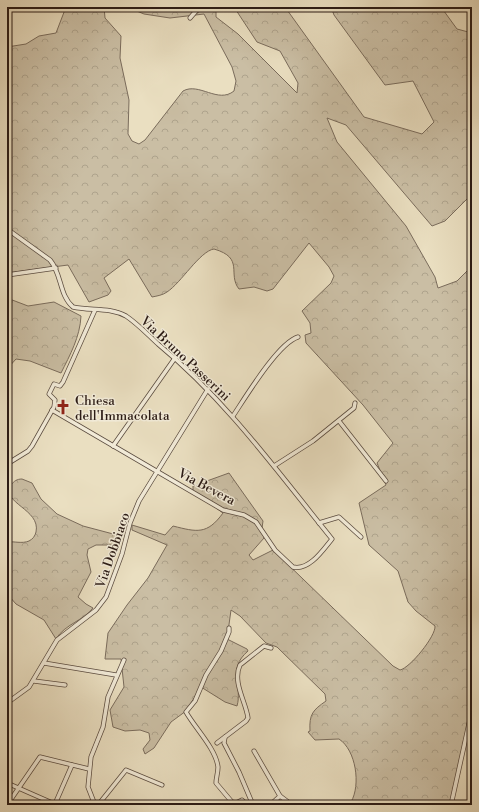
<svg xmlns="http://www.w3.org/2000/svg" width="479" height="812" font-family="'Libre Bodoni',serif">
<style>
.forest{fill:url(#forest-crowns);stroke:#7a6c5c}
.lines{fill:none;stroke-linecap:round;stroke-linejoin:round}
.minor-casing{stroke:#5b4c40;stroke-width:5}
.minor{stroke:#f1ead7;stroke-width:3.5}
.labels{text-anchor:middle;stroke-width:3;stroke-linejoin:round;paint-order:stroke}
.street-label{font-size:13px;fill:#2b1b15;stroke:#f1ead7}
.poi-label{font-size:13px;fill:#2b1b15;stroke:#f1ead7;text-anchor:start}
</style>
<defs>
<pattern id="forest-crowns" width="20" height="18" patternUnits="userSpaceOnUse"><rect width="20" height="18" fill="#cabea4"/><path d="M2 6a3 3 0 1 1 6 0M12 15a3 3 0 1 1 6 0" fill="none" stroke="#aea38c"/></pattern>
</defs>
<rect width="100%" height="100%" fill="#eadfc1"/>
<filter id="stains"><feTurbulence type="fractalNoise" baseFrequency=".005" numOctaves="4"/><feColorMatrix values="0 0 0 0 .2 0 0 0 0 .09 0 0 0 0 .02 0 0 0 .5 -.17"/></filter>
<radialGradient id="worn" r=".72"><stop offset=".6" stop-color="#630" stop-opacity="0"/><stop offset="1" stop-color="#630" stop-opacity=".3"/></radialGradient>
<g class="forest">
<path d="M66,7h38l1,11 16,18 -1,22 9,42 -1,34 4,7 7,3 6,-4 38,-49c16,-9 35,13 51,0l2,-10 -4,-14 -28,-53 -34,4 -26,-4 -17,-7h89v10l22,17 59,59 1,-10 -18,-32 -23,-9 -23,-35h51l79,110 58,17 12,-12 -21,-41 -28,4 -51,-70 -3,-8h110l16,22 15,4v161l-27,27 -13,5 -86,-101 -19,-7 10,24 69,84 29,51 3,11 19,-7 10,-10 5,5v289l-4,21 4,5v122l-21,92h-92l-8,-3c10,-17 5,-52 -12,-63l-24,1 -7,-8 2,-1c-1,-17 3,-21 16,-30l-1,-7 -48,-47 -11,-4 -26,-27 -9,-6 -4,29 20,10 1,2c-22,19 -5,35 -11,55l-12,-4 -24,-15 -15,24 -15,11 -17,26 -9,6 -2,-5 7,-9 -1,-7 -9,-3 -15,1 -12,-4 -3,-17 14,-23 -3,-28h-16l3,-26 19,-28 21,-27 19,-33 -35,-15v-5l33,10 8,-9c24,6 34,9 50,-13l-30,-22v-5l36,-13 34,48 -1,7 2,10 -15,17 4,5 20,-10 120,116 7,4c10,-2 36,-34 35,-44l-19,-15 -8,-9 -10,-31 -29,-26 -10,-42 27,-18 -9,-22 16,-20 -30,-38 -57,-62 -1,-8 6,-2 -1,-10 -8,-12 29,-28 3,-7 -5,-9 -20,-24 -36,46 -6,2 -13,-4 -15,2c-12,-15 6,-31 -25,-40 -14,2 -33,34 -47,43 -4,3 -10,4 -15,5l-23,-38 -25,19 7,13 -3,4 -19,7 -21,-37 -61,8v-226l19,-3 13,-8 17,-3z"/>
<path d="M7,298l21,8 26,-4 27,14c-1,21 -11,39 -20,57l-31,-12 -14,-2 -9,10z"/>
<path d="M22,479l10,4 9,16 16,15 26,12 34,9 4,4 -5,6h-20l-8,4 -1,6 4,17 -13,25 8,7 7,4c-10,13 -28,16 -37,31l-12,-19 -28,-16 -7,-8 -2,-7v-47c7,-1 15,2 22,-1 4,-2 6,-5 7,-9 5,-23 -36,-29 -25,-47 3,-4 6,-6 11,-6z"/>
</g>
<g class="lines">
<g class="minor-casing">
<g id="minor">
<polyline points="190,18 196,11 204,7"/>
<path d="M7,229l43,31c12,14 9,35 23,47 17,4 37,0 53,9 12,8 22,19 32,28 68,56 119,127 174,195 -9,11 -23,32 -39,28l-18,-17 -19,-28 -12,-7 -21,-5 -171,-100"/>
<polyline points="7,275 56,268"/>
<path d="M233,416c12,-18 45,-73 65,-79"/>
<polyline points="339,421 386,481"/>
<polyline points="113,446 175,358"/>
<polyline points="7,464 28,451 32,446 54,407 55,400 49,394 54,384 60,386 63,382 95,310"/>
<polyline points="274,466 313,441 354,408 355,403"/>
<polyline points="319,523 339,517 361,537"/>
<path d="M229,628v4l-8,19 -15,24 -11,26 -9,11c9,16 30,37 32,55 0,6 -2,11 -2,16l16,19 4,1 6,-3 5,5"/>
<polyline points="44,663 116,675"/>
<polyline points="34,681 65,685"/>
<polyline points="7,703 29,687 57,640 96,610 106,597 122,554 130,523 139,501 208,389"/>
<polyline points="225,737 224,743 239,772 253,805"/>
<path d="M217,743l29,-22 2,-3c-2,-16 -16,-36 -8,-53l24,-19 7,2"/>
<polyline points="254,751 280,796 270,805"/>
<polyline points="7,783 57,805"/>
<polyline points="280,796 292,805"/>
<polyline points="55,804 72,765"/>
<polyline points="7,805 40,757 89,769"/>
<polyline points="95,805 88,787 91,757 103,727 108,697 124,660"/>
<polyline points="98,805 126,770 162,785"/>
<polyline points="451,805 472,710"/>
</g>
</g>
<use href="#minor" class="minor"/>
</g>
<defs>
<g id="church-bare" transform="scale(1.2)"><path d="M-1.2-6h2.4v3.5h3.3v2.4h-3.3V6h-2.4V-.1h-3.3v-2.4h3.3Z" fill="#8f2418" stroke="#f1ead7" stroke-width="2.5" paint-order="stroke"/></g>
</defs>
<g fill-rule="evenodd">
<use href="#church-bare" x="63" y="407"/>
</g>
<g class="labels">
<g class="street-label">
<text transform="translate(186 358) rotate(43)" y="5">Via Bruno Passerini</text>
<text transform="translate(207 486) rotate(28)" y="5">Via Bevera</text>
<text transform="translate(112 550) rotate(-71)" y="5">Via Dobbiaco</text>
</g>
<g class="poi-label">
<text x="75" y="405">Chiesa<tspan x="75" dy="15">dell'Immacolata</tspan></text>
</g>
</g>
<rect width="479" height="812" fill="none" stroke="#eadfc1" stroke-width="24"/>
<rect x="8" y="8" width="463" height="796" fill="none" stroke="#2b1b15" stroke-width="2"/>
<rect x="12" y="12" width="455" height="788" fill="none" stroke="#2b1b15"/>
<rect width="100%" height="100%" filter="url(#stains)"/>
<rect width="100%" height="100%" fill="url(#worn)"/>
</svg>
